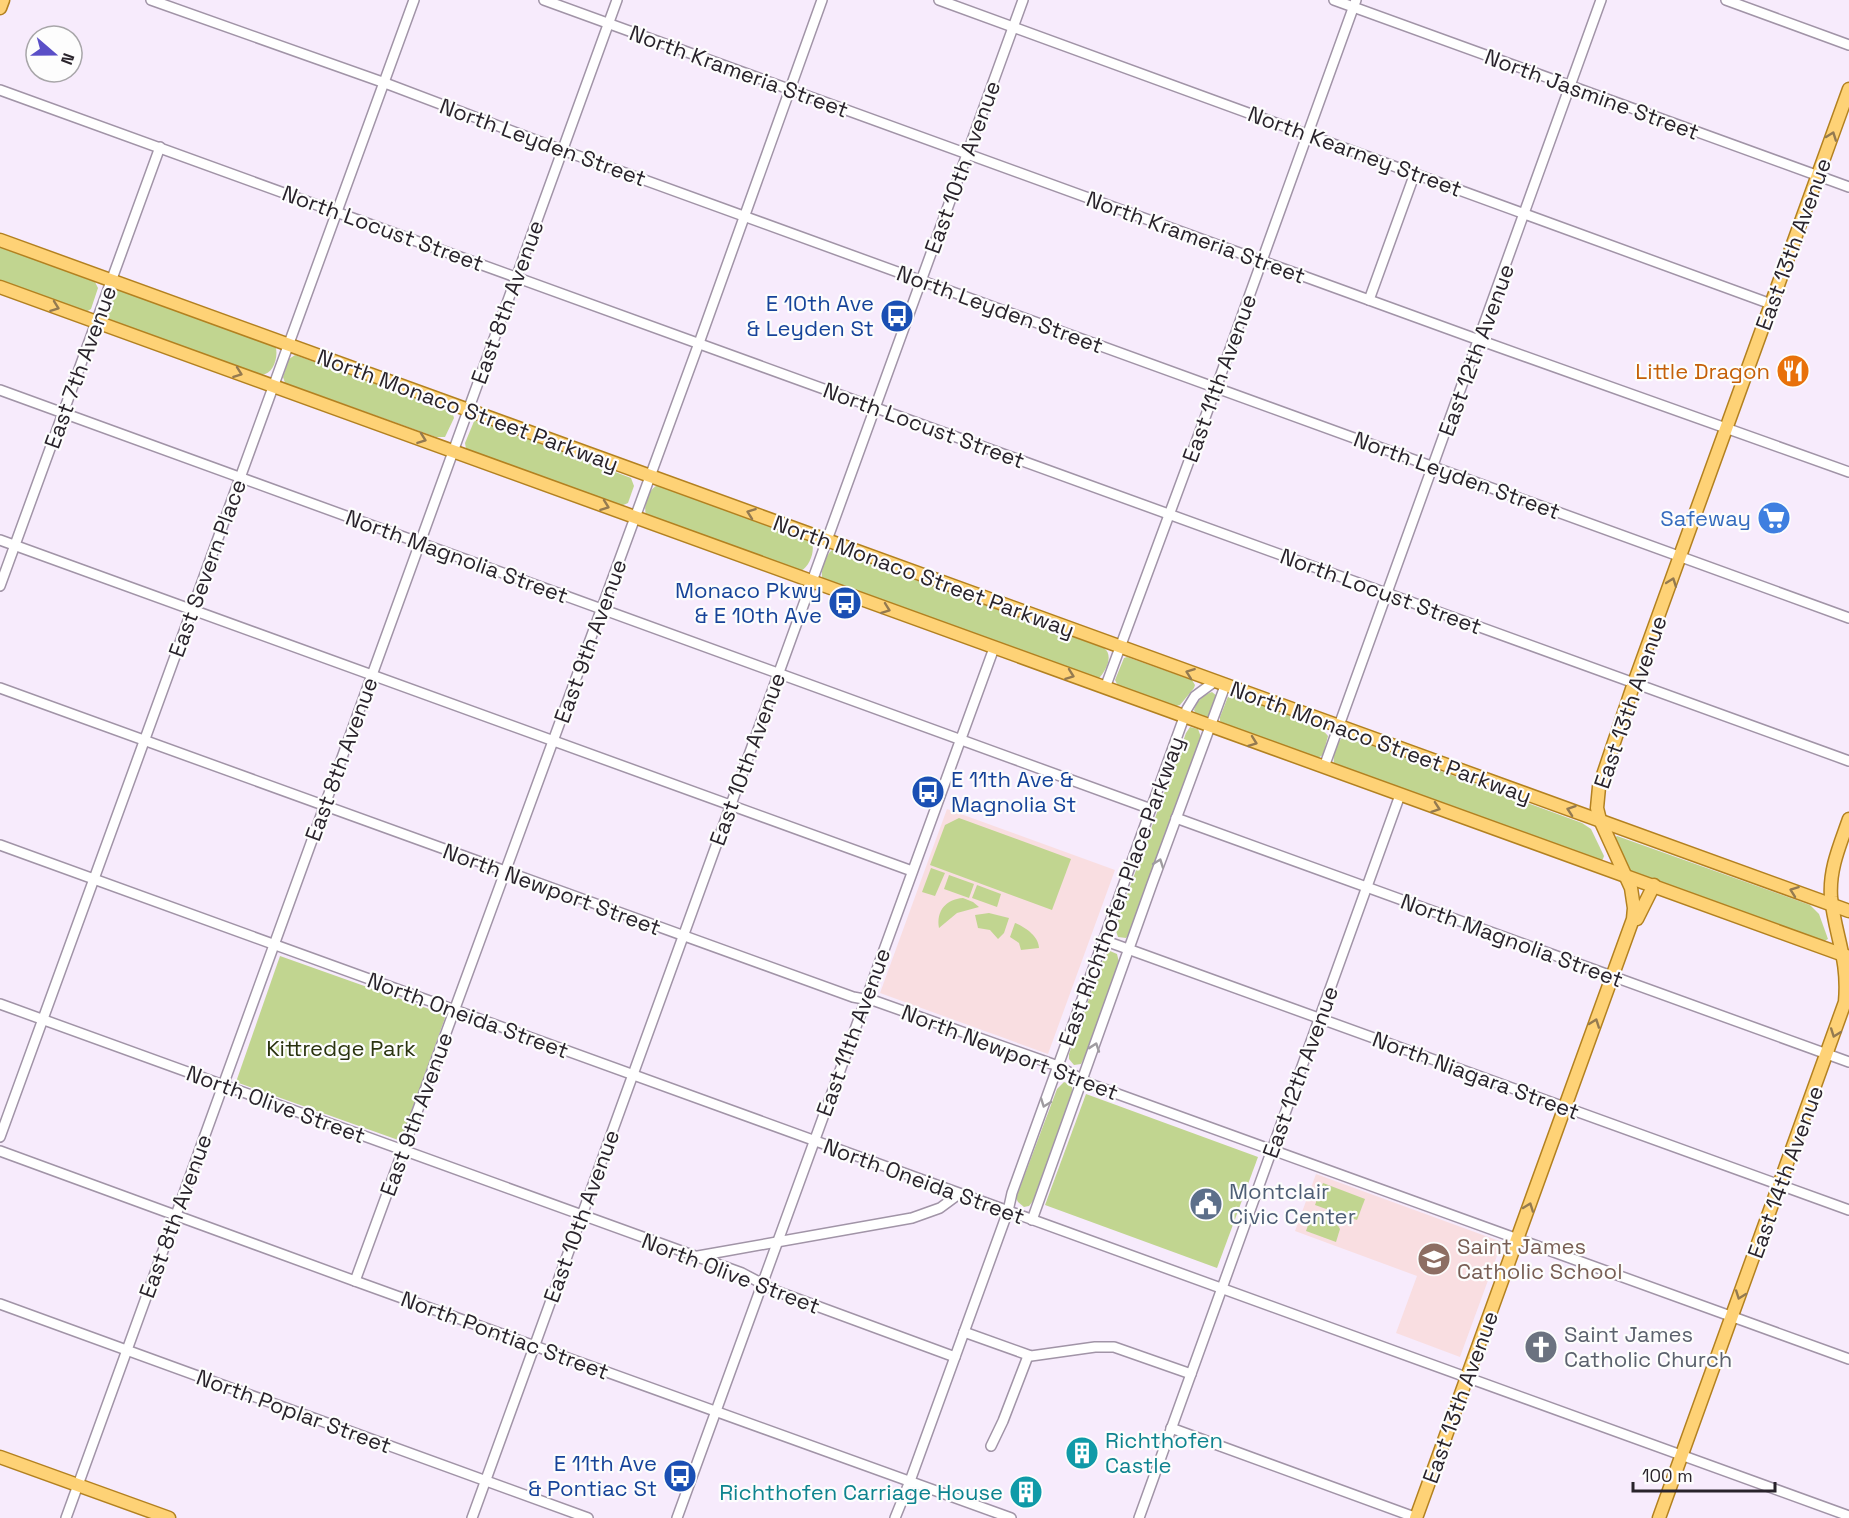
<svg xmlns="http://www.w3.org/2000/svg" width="1849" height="1518" font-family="'Space Grotesk',sans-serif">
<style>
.education{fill:#f9dee1}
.green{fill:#c1d590}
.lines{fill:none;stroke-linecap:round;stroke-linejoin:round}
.minor-casing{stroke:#a194a7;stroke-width:12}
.major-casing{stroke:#b38120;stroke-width:15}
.minor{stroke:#fff;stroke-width:9}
.major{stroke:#fed276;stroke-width:12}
.oneway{stroke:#947a50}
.oneway2{stroke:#9f9ca0}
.labels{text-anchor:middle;stroke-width:4.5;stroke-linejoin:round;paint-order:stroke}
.street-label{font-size:22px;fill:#29232b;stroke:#fdfdfd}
.transit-label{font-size:22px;fill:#164399;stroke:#fdfdfd;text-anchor:end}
.food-label{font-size:22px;fill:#c56008;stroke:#fdfdfd;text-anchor:end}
.shop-label{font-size:22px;fill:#366cbe;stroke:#fdfdfd;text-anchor:end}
.park-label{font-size:22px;fill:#2a330f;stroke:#fdfdfd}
.service-label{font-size:22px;fill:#4e5e75;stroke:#fdfdfd;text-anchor:start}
.education-label{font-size:22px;fill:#785e54;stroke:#fdfdfd;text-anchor:start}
.worship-label{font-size:22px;fill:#5b616d;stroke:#fdfdfd;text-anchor:start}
.culture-label{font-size:22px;fill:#0d838f;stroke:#fdfdfd;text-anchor:start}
</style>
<rect width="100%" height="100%" fill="#f7ebfc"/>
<g class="education">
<polygon points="947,809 1115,870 1048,1054 880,993"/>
<polygon points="1316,1174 1502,1242 1460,1357 1396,1333 1417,1276 1295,1231"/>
</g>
<g class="green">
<polygon points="0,246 95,282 98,288 91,309 86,312 0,281"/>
<path d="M118,290l155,56 3,2c2,11 -3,26 -15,27l-155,-57 -1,-5 6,-20z"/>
<polygon points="295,355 452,411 454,418 445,437 436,437 285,383 283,377 289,359"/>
<polygon points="475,419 631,478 634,486 628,503 621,506 466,449 465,443"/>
<path d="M658,485l153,55c5,10 -1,26 -10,31l-155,-56c-3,-10 2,-26 12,-30z"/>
<path d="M832,550l272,98c10,7 2,24 -6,31l-274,-99 -2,-3c-1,-8 3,-21 10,-27z"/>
<polygon points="1127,657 1192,680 1195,685 1194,688 1180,705 1173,707 1118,686 1115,680 1124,658"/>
<path d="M1212,692l5,4 -8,19 -3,3 -10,-3 -2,-5c3,-9 9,-15 18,-18z"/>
<polygon points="1229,694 1232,694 1320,727 1328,736 1323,755 1316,759 1225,725 1220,721 1220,717"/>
<polygon points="1190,727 1198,729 1201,737 1130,933 1126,938 1118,937 1115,928 1186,733"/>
<path d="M1342,738h9l231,85 9,6 13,27 -1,3 -3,3 -265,-97c-4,-7 1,-21 7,-27z"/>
<polygon points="959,818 1071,859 1052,910 930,865 945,825"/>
<polygon points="1617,836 1810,905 1819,914 1828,939 1823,942 1630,872 1614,838"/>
<polygon points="931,868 945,873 935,896 922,892"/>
<polygon points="949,875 974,884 969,898 944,889"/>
<polygon points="977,885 1001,894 997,907 972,898"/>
<path d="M963,898l10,4 6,5 -22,6 -18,15c-3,-17 7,-29 24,-30z"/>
<polygon points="989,913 1009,918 1004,933 998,939 990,930 978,928 975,915"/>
<path d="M1015,923c11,4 24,14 24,25l-18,2 -2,-7 -9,-6z"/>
<polygon points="1110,951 1117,954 1119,962 1084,1058 1081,1064 1074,1065 1069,1059 1069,1054 1104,957"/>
<polygon points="280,956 446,1015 401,1141 236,1082"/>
<polygon points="1064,1082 1072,1085 1072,1092 1033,1201 1029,1206 1024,1207 1018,1202 1016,1198 1057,1089"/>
<polygon points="1086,1094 1258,1157 1217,1268 1045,1205"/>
<polygon points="1323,1183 1365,1199 1357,1220 1315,1205"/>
<polygon points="1312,1214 1337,1224 1340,1229 1336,1242 1306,1231"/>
</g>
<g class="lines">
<g class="minor-casing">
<g id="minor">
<polyline points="151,0 385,83 562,150 1849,618"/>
<polyline points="544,0 1479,340 1849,472"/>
<polyline points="939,0 1771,304"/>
<polyline points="1334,0 1849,187"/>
<polyline points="1726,0 1849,45"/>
<polyline points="0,90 1849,761"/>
<polyline points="1369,300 1415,173"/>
<polyline points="0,390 1151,809"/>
<polyline points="0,540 912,871"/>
<polyline points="0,586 160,147"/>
<polyline points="0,688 853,997 875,1001 1044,1061 1058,1066 1090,1084 1849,1359"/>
<polyline points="1105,688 1216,388 1356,0"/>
<polyline points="1324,767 1601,0"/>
<polyline points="1176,818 1849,1062"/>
<polyline points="0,845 1849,1516"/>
<polyline points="1103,940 1849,1210"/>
<polyline points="0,1004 742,1273 776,1291 955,1357"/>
<polyline points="0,1137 414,0"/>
<polyline points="0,1151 355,1281 1011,1518"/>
<polyline points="1032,1220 1152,884 1225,686"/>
<polyline points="698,1256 912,1218 940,1208 959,1194"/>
<polyline points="355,1281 699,343 822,0"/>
<polyline points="0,1304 588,1518"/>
<polyline points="964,1332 1031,1356 1095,1347 1114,1347 1191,1374"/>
<polyline points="1171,1428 1417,1518"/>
<polyline points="991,1446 1003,1421 1028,1356"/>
<polyline points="66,1518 617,0"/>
<polyline points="472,1518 1023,0"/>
<polyline points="677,1518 994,648"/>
<polyline points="895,1518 910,1481 1008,1211 1012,1193 1187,709 1195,696 1214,682"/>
<polyline points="1139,1518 1400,795"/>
</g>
</g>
<g class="major-casing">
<g id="major">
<polyline points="0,8 3,0"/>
<polyline points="0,240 1849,911"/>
<polyline points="0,287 1849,957"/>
<polyline points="1637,919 1654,885"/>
<polyline points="0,1457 169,1518"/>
<polyline points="1416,1518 1633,919 1634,908 1631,888 1600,820 1597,808 1599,787 1634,683 1849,89"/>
<path d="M1659,1518l186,-516c4,-43 -10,-66 -14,-105 -2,-28 9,-52 18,-78"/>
</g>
</g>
<use href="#minor" class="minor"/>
<use href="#major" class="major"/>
</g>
<defs><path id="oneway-chevron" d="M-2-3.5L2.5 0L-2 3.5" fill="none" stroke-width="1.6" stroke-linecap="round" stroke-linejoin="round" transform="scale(1.5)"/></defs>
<g class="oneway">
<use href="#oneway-chevron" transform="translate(1832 136) rotate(-70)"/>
<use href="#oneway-chevron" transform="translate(55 307) rotate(20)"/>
<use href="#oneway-chevron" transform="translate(238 373) rotate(20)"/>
<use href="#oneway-chevron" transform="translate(422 439) rotate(20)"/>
<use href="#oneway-chevron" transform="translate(605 506) rotate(20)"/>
<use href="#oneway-chevron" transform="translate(751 513) rotate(-160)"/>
<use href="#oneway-chevron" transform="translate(1672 582) rotate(-70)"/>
<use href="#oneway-chevron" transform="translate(886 609) rotate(20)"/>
<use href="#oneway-chevron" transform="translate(1190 673) rotate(-160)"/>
<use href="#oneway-chevron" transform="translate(1070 675) rotate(20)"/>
<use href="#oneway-chevron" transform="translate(1253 742) rotate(20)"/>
<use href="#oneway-chevron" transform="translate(1436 808) rotate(19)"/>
<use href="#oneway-chevron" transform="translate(1571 810) rotate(-161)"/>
<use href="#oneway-chevron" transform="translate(1794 891) rotate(-160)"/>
<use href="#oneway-chevron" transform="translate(1595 1023) rotate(-70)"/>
<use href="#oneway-chevron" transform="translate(1835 1033) rotate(110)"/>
<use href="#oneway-chevron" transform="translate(1529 1207) rotate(-70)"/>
<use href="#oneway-chevron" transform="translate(1740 1295) rotate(110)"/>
</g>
<g class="oneway2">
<use href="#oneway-chevron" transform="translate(1159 863) rotate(-70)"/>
<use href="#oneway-chevron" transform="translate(1095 1047) rotate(-71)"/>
<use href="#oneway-chevron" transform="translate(1045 1103) rotate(110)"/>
</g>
<defs>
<g id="bus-disc" transform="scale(1.725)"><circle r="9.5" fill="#1a4fb4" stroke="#fdfdfd"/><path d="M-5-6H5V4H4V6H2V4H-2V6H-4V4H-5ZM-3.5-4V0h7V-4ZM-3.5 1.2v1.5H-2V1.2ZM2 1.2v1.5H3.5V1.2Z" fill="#fff"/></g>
<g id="restaurant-disc" transform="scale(1.725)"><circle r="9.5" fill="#e8710a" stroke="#fdfdfd"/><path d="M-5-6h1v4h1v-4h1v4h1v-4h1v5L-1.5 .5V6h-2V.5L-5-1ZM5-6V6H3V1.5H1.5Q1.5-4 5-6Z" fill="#fff"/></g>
<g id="supermarket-disc" transform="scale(1.725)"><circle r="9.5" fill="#3f7fe0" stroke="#fdfdfd"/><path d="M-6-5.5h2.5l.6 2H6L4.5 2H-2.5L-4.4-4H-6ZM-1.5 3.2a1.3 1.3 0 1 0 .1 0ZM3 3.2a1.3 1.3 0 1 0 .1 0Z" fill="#fff"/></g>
<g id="civic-disc" transform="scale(1.725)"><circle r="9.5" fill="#5c6f8a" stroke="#fdfdfd"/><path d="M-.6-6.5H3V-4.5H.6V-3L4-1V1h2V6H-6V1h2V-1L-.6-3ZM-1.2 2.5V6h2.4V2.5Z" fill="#fff"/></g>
<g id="school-disc" transform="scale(1.725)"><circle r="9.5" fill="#8d6e63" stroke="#fdfdfd"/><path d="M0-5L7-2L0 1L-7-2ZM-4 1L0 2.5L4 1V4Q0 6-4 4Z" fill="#fff"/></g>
<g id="church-disc" transform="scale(1.725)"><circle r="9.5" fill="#6b7280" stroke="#fdfdfd"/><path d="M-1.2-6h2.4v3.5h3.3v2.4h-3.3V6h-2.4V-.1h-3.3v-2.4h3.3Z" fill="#fff"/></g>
<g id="building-disc" transform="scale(1.725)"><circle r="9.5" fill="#0f9aa8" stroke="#fdfdfd"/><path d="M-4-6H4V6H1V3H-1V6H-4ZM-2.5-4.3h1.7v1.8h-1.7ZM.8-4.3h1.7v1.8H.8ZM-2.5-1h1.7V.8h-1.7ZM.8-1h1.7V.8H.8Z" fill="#fff"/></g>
</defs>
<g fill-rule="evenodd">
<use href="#bus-disc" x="897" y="316"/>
<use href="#restaurant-disc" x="1793" y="371"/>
<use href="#supermarket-disc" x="1774" y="518"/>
<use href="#bus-disc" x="845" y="603"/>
<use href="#bus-disc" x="928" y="792"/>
<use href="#civic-disc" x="1206" y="1204"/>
<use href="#school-disc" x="1434" y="1259"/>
<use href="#church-disc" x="1541" y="1347"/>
<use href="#building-disc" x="1082" y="1453"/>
<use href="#bus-disc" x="680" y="1476"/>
<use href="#building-disc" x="1026" y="1492"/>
</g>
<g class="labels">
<g class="street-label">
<text transform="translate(739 71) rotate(20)" y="8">North Krameria Street</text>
<text transform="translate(1592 94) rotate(20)" y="8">North Jasmine Street</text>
<text transform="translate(543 142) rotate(20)" y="8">North Leyden Street</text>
<text transform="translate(1355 151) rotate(20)" y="8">North Kearney Street</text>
<text transform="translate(962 167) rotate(-70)" y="8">East 10th Avenue</text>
<text transform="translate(383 228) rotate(20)" y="8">North Locust Street</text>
<text transform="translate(1196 237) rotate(20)" y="8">North Krameria Street</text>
<text transform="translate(1793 244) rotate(-70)" y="8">East 13th Avenue</text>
<text transform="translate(507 302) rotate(-70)" y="8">East 8th Avenue</text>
<text transform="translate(1000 309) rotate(20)" y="8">North Leyden Street</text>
<text transform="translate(1476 350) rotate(-70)" y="8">East 12th Avenue</text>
<text transform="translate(80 367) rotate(-70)" y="8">East 7th Avenue</text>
<text transform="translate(1219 378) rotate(-70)" y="8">East 11th Avenue</text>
<text transform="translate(468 410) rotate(20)" y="8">North Monaco Street Parkway</text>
<text transform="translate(924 425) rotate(20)" y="8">North Locust Street</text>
<text transform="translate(1457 475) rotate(20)" y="8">North Leyden Street</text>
<text transform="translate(457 556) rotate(20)" y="8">North Magnolia Street</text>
<text transform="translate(207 568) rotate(-70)" y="8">East Severn Place</text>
<text transform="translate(924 576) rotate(20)" y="8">North Monaco Street Parkway</text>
<text transform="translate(1381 591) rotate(20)" y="8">North Locust Street</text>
<text transform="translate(590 641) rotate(-70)" y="8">East 9th Avenue</text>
<text transform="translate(1630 702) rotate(-71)" y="8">East 13th Avenue</text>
<text transform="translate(1381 742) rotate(20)" y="8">North Monaco Street Parkway</text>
<text transform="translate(341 759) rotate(-70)" y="8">East 8th Avenue</text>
<text transform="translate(747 759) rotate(-70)" y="8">East 10th Avenue</text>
<text transform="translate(552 889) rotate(20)" y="8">North Newport Street</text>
<text transform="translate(1121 891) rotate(-70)" y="8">East Richthofen Place Parkway</text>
<text transform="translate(1512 940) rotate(20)" y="8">North Magnolia Street</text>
<text transform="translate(468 1015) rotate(20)" y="8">North Oneida Street</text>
<text transform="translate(853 1032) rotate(-70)" y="8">East 11th Avenue</text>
<text transform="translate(1010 1052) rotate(21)" y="8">North Newport Street</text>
<text transform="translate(1300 1072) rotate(-70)" y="8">East 12th Avenue</text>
<text transform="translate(1476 1075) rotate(20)" y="8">North Niagara Street</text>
<text transform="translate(276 1104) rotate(20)" y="8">North Olive Street</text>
<text transform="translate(416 1114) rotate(-70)" y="8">East 9th Avenue</text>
<text transform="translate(1785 1172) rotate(-70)" y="8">East 14th Avenue</text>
<text transform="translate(924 1181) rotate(20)" y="8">North Oneida Street</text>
<text transform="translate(175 1216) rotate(-70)" y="8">East 8th Avenue</text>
<text transform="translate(581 1216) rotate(-70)" y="8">East 10th Avenue</text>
<text transform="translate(731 1273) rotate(21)" y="8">North Olive Street</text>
<text transform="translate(505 1335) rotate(20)" y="8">North Pontiac Street</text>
<text transform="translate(1460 1397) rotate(-70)" y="8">East 13th Avenue</text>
<text transform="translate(294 1411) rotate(20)" y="8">North Poplar Street</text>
</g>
<g class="transit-label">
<text x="874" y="311">E 10th Ave<tspan x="874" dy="25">&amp; Leyden St</tspan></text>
<text x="822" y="598">Monaco Pkwy<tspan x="822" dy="25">&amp; E 10th Ave</tspan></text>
<text x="951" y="787" text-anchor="start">E 11th Ave &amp;<tspan x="951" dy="25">Magnolia St</tspan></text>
<text x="657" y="1471">E 11th Ave<tspan x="657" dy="25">&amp; Pontiac St</tspan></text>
</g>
<g class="food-label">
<text x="1770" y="379">Little Dragon</text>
</g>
<g class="shop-label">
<text x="1751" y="526">Safeway</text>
</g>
<g class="park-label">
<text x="341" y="1056">Kittredge Park</text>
</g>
<g class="service-label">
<text x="1229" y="1199">Montclair<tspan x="1229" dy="25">Civic Center</tspan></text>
</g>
<g class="education-label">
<text x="1457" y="1254">Saint James<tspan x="1457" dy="25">Catholic School</tspan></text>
</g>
<g class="worship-label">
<text x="1564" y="1342">Saint James<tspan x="1564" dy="25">Catholic Church</tspan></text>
</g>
<g class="culture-label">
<text x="1105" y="1448">Richthofen<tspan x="1105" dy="25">Castle</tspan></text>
<text x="1003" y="1500" text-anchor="end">Richthofen Carriage House</text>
</g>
</g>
<g transform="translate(54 54) rotate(110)"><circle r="28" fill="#fdfdfd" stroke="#a8a6a9" stroke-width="1.5"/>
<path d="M0-4.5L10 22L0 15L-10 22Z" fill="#5a4fc7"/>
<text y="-9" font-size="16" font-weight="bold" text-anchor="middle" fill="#29232b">N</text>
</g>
<path d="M1633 1482v9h142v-9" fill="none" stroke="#29232b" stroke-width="3"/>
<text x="1642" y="1482" font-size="18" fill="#29232b" stroke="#fdfdfd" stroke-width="4.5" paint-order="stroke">100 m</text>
</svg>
